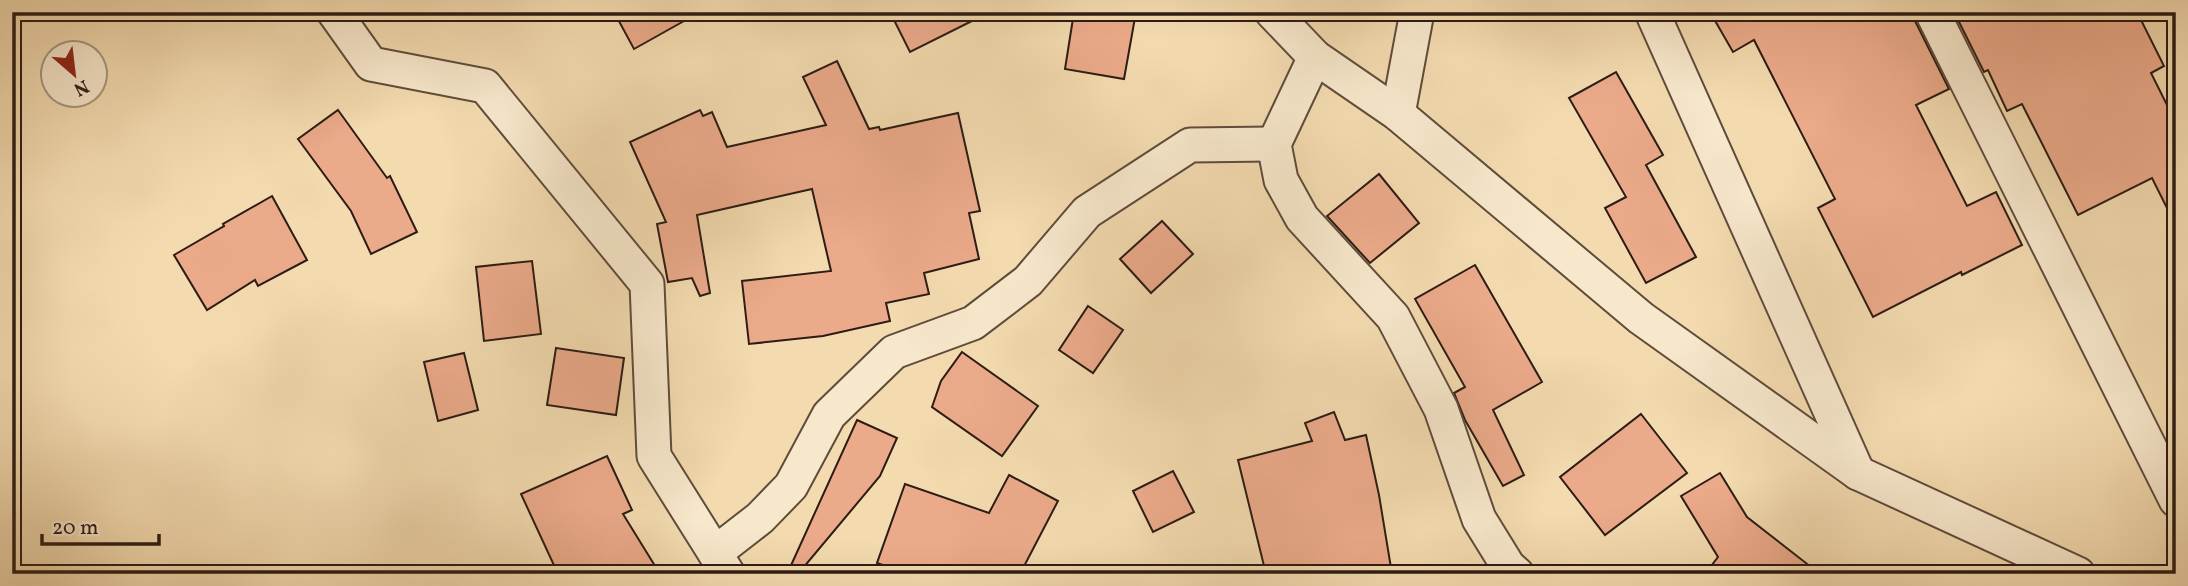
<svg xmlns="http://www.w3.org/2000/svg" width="2188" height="586" font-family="Vollkorn,serif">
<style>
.building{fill:#ebaa8a;stroke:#2c1c14;stroke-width:2}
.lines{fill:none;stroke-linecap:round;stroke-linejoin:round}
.street-casing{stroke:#5e4c3b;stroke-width:37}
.street{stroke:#f7e7cb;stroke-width:33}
</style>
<rect width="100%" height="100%" fill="#f3daaf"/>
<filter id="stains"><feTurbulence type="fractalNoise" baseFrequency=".00286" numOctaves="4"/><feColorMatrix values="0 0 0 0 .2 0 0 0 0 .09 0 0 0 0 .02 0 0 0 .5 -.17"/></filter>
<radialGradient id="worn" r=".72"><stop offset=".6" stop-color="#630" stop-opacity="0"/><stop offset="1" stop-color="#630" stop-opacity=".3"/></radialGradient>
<g class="building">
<polygon points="614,12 700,12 634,49"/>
<polygon points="890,12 990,12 910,52"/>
<polygon points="1074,12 1136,12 1124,79 1065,69"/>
<polygon points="1710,12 1913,12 1915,21 1949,89 1916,105 1967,206 1996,192 2022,245 1962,275 1961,272 1873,317 1818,208 1835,199 1754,40 1733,52"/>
<polygon points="1954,12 2137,12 2164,66 2151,73 2176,123 2176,226 2152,178 2078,215 2022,104 2007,111 1988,70 1984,72"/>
<polygon points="837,61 869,129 879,127 880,130 958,113 980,211 969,213 979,259 924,273 929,294 886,303 890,321 823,336 749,344 742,281 831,271 812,189 697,215 710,293 700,296 692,278 668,282 657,224 666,222 630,142 700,110 703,116 712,112 727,147 826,125 803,77"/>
<polygon points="1616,72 1663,155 1646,165 1696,257 1646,283 1605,208 1626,197 1569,98"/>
<polygon points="338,110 387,178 390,176 417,232 371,254 351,211 298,139"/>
<polygon points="1379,174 1419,223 1370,263 1327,216"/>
<polygon points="272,196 307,260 258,286 255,280 207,310 174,255 224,226 223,224"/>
<polygon points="1162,221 1193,254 1151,293 1120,259"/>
<polygon points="532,261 541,334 484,341 476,267"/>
<polygon points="1475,265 1542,382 1493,410 1524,475 1503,486 1465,420 1454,393 1465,387 1415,299"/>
<polygon points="1088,306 1123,330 1093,373 1059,350"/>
<polygon points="556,348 624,358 616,415 547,405"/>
<polygon points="962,352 1038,406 1002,456 932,407 941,381"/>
<polygon points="464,353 478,410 438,421 424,362"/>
<polygon points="1334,412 1345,440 1366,435 1379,495 1392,574 1266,574 1238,460 1312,441 1305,423"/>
<polygon points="1641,414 1687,473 1605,535 1560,477"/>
<polygon points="857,420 897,438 880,476 798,574 791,574 788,572"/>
<polygon points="607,456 632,510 623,514 660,574 558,574 521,494"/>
<polygon points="1173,471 1194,512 1153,532 1133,491"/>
<polygon points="1720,473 1747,517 1820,574 1705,574 1718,557 1681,496"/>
<polygon points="1009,475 1058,501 1020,574 908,574 877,563 905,484 989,513"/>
</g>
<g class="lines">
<g class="street-casing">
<g id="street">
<polyline points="334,12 371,64 485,86 647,284 654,456 728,574"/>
<polyline points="1272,12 1315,57 1398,114 1641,318 1858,473 2078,574"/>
<polyline points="1652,12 1858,473"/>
<polyline points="1932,12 2176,500"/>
<polyline points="1315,57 1274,144 1281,180 1302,218 1393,317 1441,409 1479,519 1508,566 1517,574"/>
<polyline points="1398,114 1417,12"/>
<polyline points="715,553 760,518 791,486 829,415 894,352 973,323 1028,281 1087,212 1190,145 1274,144"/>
</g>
</g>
<use href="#street" class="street"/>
</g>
<rect width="2188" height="586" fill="none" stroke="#f3daaf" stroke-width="42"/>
<rect x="14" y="14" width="2160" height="558" fill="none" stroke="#2c1c14" stroke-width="3.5"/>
<rect x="21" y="21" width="2146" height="544" fill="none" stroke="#2c1c14" stroke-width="2"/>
<g transform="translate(74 74) rotate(152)"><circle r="33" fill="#f7e7cb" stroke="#a69682" stroke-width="2"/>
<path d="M0-5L12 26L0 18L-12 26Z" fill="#8f2418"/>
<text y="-10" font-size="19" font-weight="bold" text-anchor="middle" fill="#2c1c14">N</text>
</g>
<path d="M42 534v10h117v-10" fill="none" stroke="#2c1c14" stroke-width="3.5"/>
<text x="52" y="534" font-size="21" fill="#2c1c14" stroke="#f7e7cb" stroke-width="5" paint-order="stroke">20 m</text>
<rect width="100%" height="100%" filter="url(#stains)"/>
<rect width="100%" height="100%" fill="url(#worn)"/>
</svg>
